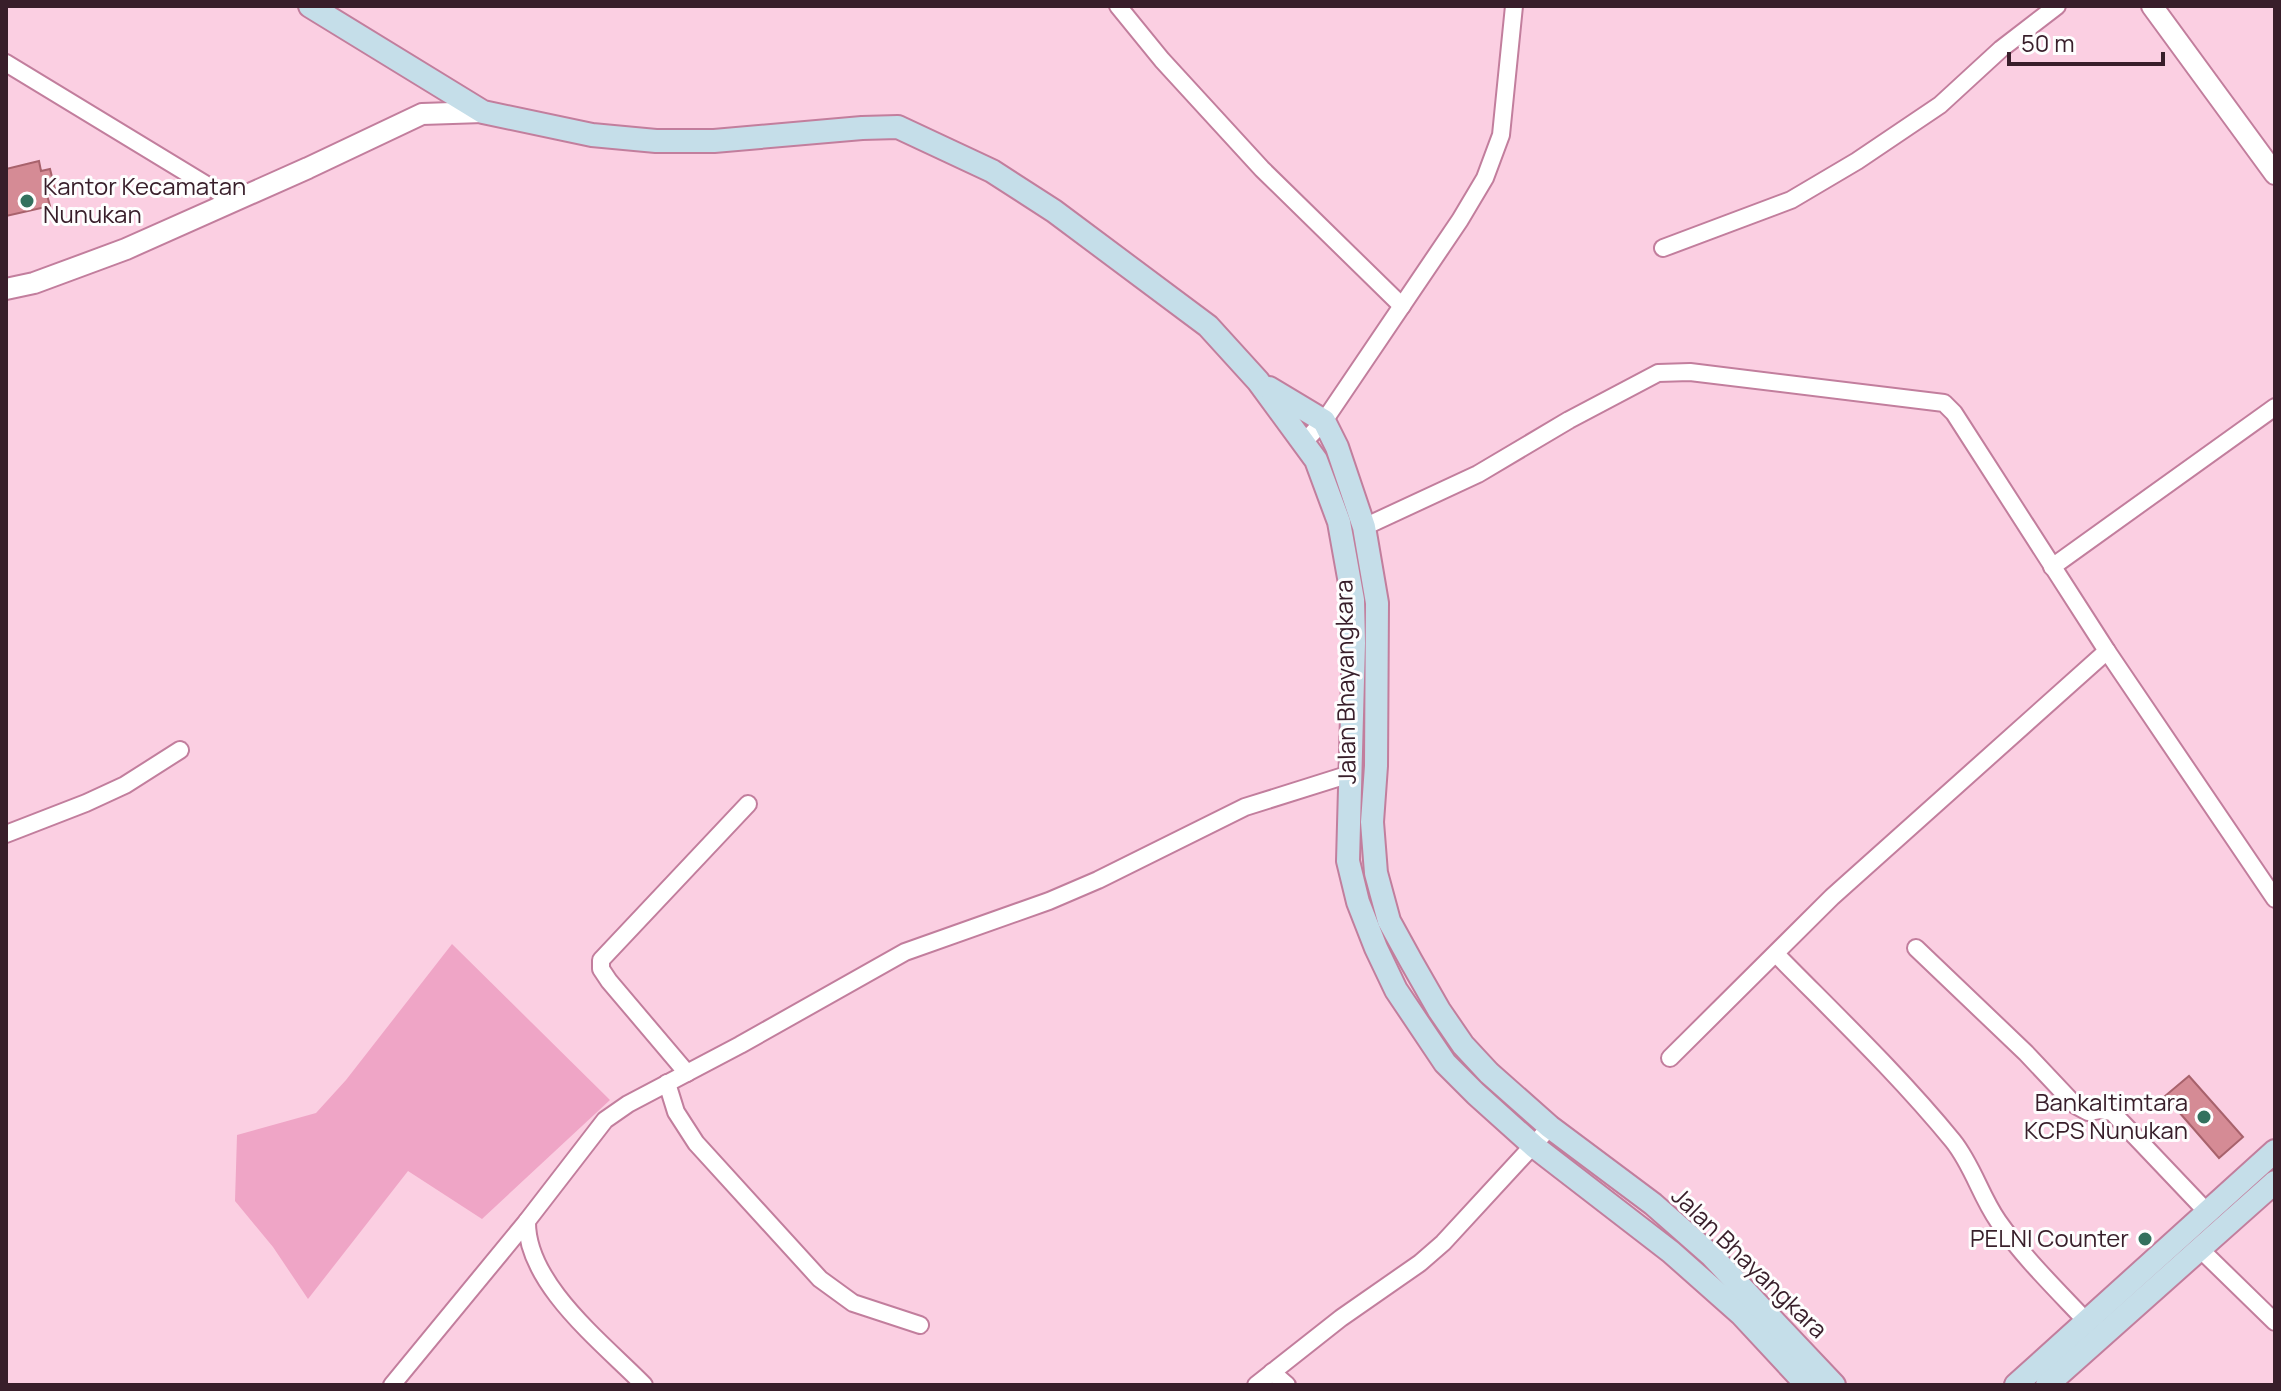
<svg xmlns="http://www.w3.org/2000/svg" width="2281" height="1391" font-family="Manrope,sans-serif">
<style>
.green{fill:#efa5c6}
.building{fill:#d58b95;stroke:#a8626c;stroke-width:2}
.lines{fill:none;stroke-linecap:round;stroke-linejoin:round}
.minor-casing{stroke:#c27e9d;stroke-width:20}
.tertiary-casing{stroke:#c27e9d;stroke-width:24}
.secondary-casing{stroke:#c27e9d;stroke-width:26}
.minor{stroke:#fff;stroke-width:16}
.tertiary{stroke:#fff;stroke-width:20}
.secondary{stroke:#c5dee9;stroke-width:22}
.poi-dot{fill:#33715e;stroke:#fefefe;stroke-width:3}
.labels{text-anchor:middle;stroke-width:6;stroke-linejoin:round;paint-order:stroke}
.poi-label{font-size:24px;fill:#381e2a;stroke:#fefefe;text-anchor:end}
.street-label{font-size:24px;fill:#381e2a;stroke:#fefefe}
</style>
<rect width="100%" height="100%" fill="#fbcfe2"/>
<polygon class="green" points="452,944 610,1100 482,1219 408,1171 308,1299 273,1247 235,1201 237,1135 316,1113 346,1080"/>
<g class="building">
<polygon points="39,161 41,171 50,169 56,193 47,195 50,206 6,216 6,169"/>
<polygon points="2189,1076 2243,1137 2219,1158 2165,1096"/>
</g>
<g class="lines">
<g class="minor-casing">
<g id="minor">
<polyline points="1118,6 1162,60 1262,169 1402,306"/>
<polyline points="6,63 233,201"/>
<polyline points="1663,248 1791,200 1857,161 1940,105 2001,49 2057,6"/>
<polyline points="1304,442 1324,421 1460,220 1485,178 1501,135 1514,6"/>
<polyline points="1364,527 1478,474 1569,420 1658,373 1690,372 1944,403 1954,413 2107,651 2275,899"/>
<polyline points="2052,567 2275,407"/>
<polyline points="6,834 86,803 125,785 180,750"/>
<polyline points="1916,948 2026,1053 2075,1105 2088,1112 2100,1110 2112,1112 2208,1213"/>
<path d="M1776,954c60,61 123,121 177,187 20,25 27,54 45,80 26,37 58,68 89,101"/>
<polyline points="1670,1058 1832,897 2107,651"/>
<polyline points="687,1073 609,981 601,969 601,960 748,804"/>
<polyline points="667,1083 676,1112 696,1143 820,1279 853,1303 920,1325"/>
<polyline points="2199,1248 2275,1322"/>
<polyline points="1272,1372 1287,1385"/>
<polyline points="392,1385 527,1221"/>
<path d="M644,1385c-41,-42 -118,-101 -117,-164l78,-101 23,-16 112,-59 165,-93 144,-51 49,-21 147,-73 105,-33"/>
<polyline points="1256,1385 1341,1318 1420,1263 1443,1243 1550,1127"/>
</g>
</g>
<g class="tertiary-casing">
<g id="tertiary">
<polyline points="2152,6 2275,174"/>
<polyline points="6,289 34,283 126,249 308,168 422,114 483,112"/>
</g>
</g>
<g class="secondary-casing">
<g id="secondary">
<polyline points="310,6 483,112 592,135 656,141 714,141 862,128 898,127 992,171 1054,211 1208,326 1258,381 1316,460 1339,522 1353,600 1354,643 1348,861 1358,902 1376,948 1396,990 1445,1063 1476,1094 1535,1147 1671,1252 1741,1314 1807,1385"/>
<polyline points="1269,388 1324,421 1337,447 1364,527 1377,603 1376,766 1372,822 1376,873 1389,921 1411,961 1439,1010 1463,1045 1489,1073 1550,1127 1653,1204 1711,1255 1834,1385"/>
<polyline points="2016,1385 2275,1151"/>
<polyline points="2047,1385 2275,1182"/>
</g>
</g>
<use href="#minor" class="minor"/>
<use href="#tertiary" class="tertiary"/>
<use href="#secondary" class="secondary"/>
</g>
<g class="poi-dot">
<circle cx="27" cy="201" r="8"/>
<circle cx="2204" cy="1117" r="8"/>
<circle cx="2145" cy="1239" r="8"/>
</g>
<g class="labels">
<g class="poi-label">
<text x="43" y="195" text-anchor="start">Kantor Kecamatan<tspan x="43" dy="28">Nunukan</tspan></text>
<text x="2188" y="1111">Bankaltimtara<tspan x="2188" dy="28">KCPS Nunukan</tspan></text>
<text x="2129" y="1247">PELNI Counter</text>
</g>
<g class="street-label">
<text transform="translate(1346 682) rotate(-91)" y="8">Jalan Bhayangkara</text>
<text transform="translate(1749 1263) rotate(44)" y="8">Jalan Bhayangkara</text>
</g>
</g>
<rect width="2281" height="1391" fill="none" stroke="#381e2a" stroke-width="16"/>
<path d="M2009 52v12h154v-12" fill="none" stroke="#381e2a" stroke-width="4"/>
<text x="2021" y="52" font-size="24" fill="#381e2a" stroke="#fefefe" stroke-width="6" paint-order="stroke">50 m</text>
</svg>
